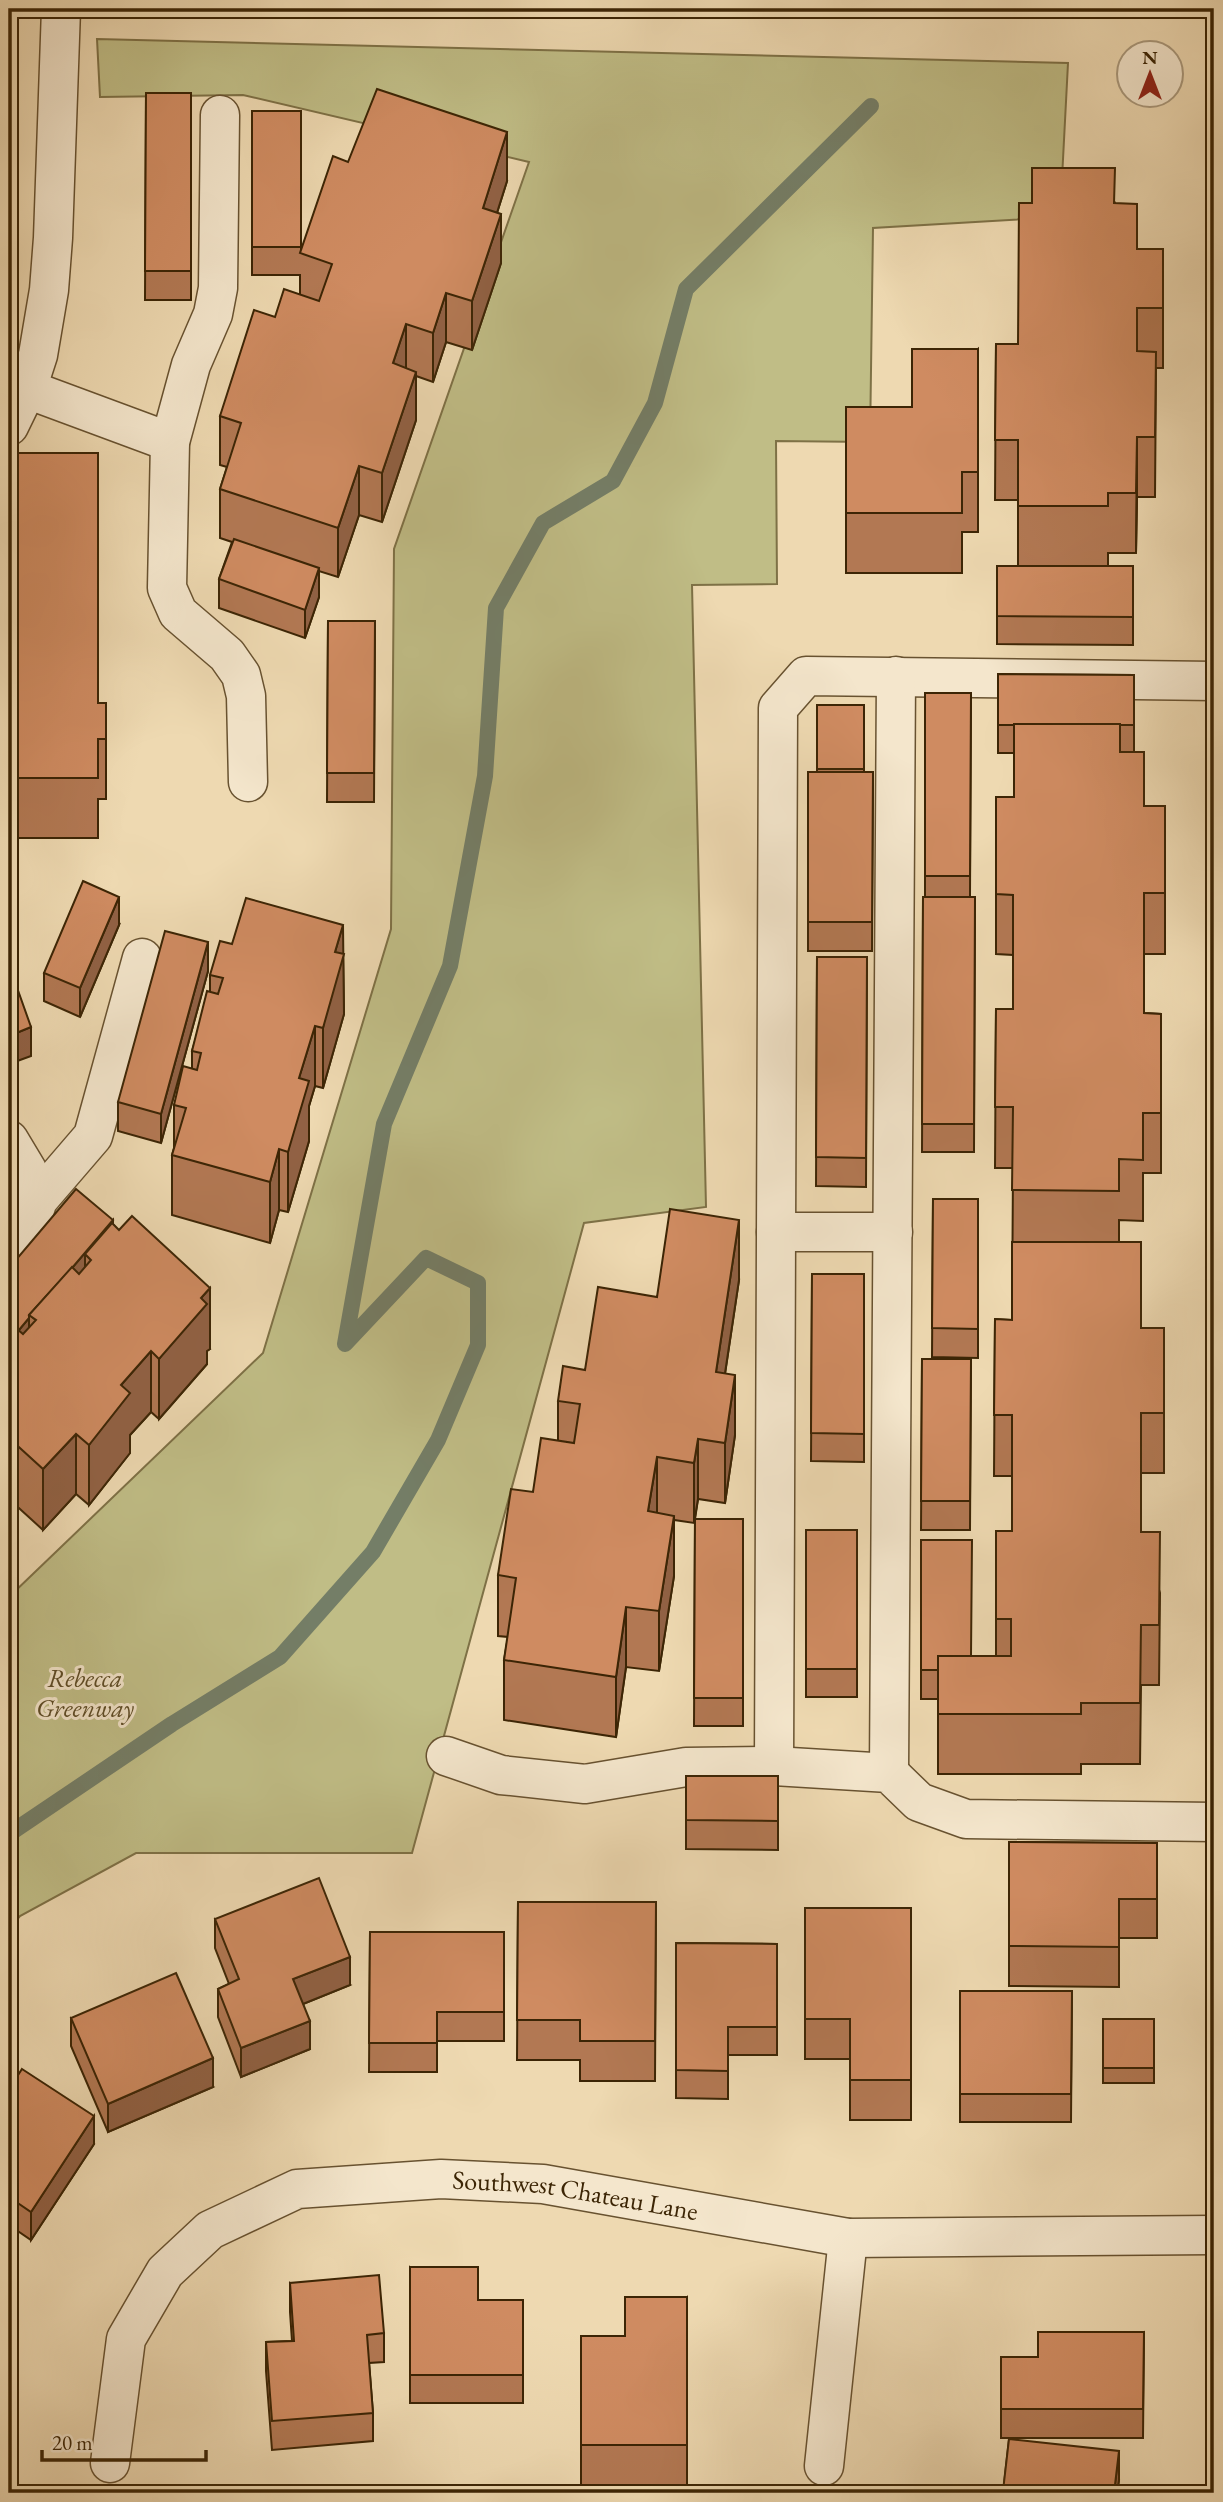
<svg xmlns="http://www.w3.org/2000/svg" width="1223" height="2502" font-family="'EB Garamond',serif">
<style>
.green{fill:#c0bd86;stroke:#7e7146;stroke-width:2}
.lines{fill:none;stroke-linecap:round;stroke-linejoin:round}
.stream{stroke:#747e67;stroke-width:16}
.minor-casing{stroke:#685230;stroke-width:41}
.minor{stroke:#f4e6cc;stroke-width:38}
.wall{fill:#b27853;stroke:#3c2505;stroke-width:2}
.shaded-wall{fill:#916144;stroke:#3c2505;stroke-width:2}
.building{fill:#cf8b61;stroke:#3c2505;stroke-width:2}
.labels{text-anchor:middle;stroke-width:6;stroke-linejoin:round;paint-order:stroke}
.park-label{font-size:26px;font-style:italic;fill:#5d4b25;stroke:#f4e6cc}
.street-label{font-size:26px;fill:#3c2505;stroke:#f4e6cc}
</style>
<rect width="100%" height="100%" fill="#eed9b1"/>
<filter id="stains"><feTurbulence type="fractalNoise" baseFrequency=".00286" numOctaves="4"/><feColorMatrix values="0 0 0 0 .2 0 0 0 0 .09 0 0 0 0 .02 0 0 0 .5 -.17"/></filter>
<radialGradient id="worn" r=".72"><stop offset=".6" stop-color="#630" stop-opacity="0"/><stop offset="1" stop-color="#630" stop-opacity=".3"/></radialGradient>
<polygon class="green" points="97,39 1068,63 1060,217 873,228 870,442 776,441 777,584 692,585 706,1207 584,1223 412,1853 136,1853 20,1916 9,1929 9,1597 263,1353 391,929 394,549 529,162 243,95 100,97"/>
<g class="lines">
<polyline class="stream" points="9,1834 172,1724 280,1657 373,1552 438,1440 478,1345 478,1283 426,1258 345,1344 384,1124 450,966 485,776 496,608 543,523 613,481 655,403 686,289 871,106"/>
<g class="minor-casing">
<g id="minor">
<polyline points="220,115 218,288 213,314 191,365 170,442 167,588 178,613 227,655 241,675 246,696 248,782"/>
<polyline points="9,387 27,389 170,442"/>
<polyline points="9,426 27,389 38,355 49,290 53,238 61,9"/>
<polyline points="9,1140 27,1170 38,1200"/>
<polyline points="776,1232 893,1232"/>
<polyline points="9,1252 27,1233 38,1200 93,1136 142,958"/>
<polyline points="446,1756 501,1775 585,1784 686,1767 774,1766 889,1773 919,1802 966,1819 1214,1822"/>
<polyline points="774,1766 778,708 806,676 1214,681"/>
<polyline points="889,1773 896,676"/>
<path id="s1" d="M110,2463l16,-124 39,-67 45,-42 87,-41 144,-10 102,5 305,54 366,-3"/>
<polyline points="824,2466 848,2238"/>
</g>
</g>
<use href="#minor" class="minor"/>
</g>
<g class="wall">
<polygon points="146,93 191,93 191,300 145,300"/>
<polygon points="252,111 301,111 301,250 348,162 507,181 497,213 501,263 472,350 446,342 433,382 416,376 416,420 382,522 359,515 338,577 319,571 319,597 305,638 219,608 219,579 232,542 220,538 220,489 227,467 220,465 220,416 275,317 300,295 300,275 252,275"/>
<polygon points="1115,203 1137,249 1163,249 1163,368 1156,368 1155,497 1137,497 1136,553 1108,553 1108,566 1133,566 1133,645 997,644 997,566 1018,566 1018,500 995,500 996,344 1018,344"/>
<polygon points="978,349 978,532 962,532 962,573 846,573 846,407 912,407"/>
<polygon points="9,453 98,703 106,703 106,799 98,799 98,838 9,838"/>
<polygon points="328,621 375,621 374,802 327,802"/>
<polygon points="998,674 1134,675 1134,752 1144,806 1165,806 1165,954 1144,954 1144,1013 1161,1014 1161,1173 1143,1173 1143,1221 1119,1220 1119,1242 1141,1328 1164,1328 1164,1473 1141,1473 1141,1532 1160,1593 1159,1685 1141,1685 1140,1764 1081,1764 1081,1774 938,1774 938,1699 921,1699 921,1540 971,1656 996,1656 996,1531 1012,1531 1012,1476 994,1476 995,1319 1012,1320 1013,1168 995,1168 996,1009 1013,1009 1013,955 996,954 996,797 1014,797 1014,753 998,753"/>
<polygon points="925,693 971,693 970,897 975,897 974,1152 922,1152 923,897 925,897"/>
<polygon points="817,705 864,705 864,772 873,772 872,951 808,951 808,772 817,772"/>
<polygon points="119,925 80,1017 44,1001 44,973"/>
<polygon points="232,944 343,953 344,1014 323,1088 315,1086 309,1106 309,1141 288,1212 279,1210 270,1243 172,1215 172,1155 174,1148 174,1105 192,1069 192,1051 210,992 210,975"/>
<polygon points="817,957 867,957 866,1187 816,1186"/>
<polygon points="208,971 161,1143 118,1131 118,1102"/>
<polygon points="933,1199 978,1199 978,1358 932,1357"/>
<polygon points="113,1224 210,1349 207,1351 207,1364 159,1419 151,1412 130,1435 130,1453 89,1505 76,1494 43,1530 9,1499 9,1268"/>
<polygon points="812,1274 864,1274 864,1462 811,1461"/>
<polygon points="739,1280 725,1374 735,1435 725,1503 698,1499 695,1519 743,1519 743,1726 694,1726 695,1519 694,1523 674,1520 674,1576 659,1671 626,1667 616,1737 504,1720 504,1660 508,1637 498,1636 498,1575 533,1492 558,1441 558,1401 585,1370 657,1297"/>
<polygon points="922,1359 971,1359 970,1530 921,1530"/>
<rect x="806" y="1530" width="51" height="167"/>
<polygon points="686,1776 778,1776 778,1850 686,1849"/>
<polygon points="1009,1842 1157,1843 1157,1938 1119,1938 1119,1987 1009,1986"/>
<polygon points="518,1902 656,1902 655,2081 580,2081 580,2060 517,2060"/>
<polygon points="805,1908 911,1908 911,2120 850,2120 850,2059 805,2059"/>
<polygon points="215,1919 350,1985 303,2004 310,2049 241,2077 218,2017 218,1989 229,1984 215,1948"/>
<polygon points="370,1932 504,1932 504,2041 437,2041 437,2072 369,2072"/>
<polygon points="676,1943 777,1944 777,2055 728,2055 728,2099 676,2098"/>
<polygon points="960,1991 1072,1991 1071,2122 960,2122"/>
<polygon points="71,2018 213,2087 108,2132 71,2046"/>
<rect x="1103" y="2019" width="51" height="64"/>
<polygon points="9,2089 94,2144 31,2240 9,2225"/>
<polygon points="410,2267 478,2300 523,2300 523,2403 410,2403"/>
<polygon points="290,2283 384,2333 384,2362 369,2363 373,2413 373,2441 272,2450 266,2371 266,2342 292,2341 290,2312"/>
<polygon points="687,2297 687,2485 581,2485 581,2336 625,2336"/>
<polygon points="1144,2332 1143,2438 1001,2438 1001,2357 1038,2357"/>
<polygon points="1009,2439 1119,2480 1117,2493 1003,2493"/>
</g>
<g class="shaded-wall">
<polygon points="507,132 507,181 483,257 483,208"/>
<polygon points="501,214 501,263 472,350 472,301"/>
<polygon points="446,293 446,342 433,382 433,333"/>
<polygon points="406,324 406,373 393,363"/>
<polygon points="416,372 416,420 382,522 382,473"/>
<polygon points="1137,437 1137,497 1136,553"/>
<polygon points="359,466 359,515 338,577 338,528"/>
<polygon points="319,568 319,597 305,638 305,610"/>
<polygon points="119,897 119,925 80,1017 80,988"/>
<polygon points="343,925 344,1014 323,1088 323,1028 335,952"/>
<polygon points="208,942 208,971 161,1143 161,1114"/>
<polygon points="315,1026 315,1086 309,1106 309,1141 288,1212 288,1152 299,1078"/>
<polygon points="31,1027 31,1056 9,1064 9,1036"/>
<polygon points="279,1149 279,1210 270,1243 270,1182"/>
<polygon points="113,1220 113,1249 91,1260 85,1254 85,1282 36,1320 31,1316"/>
<polygon points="739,1220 739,1280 716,1433 716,1372"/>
<polygon points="210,1288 210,1349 207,1351 207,1364 159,1419 159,1359 201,1298"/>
<polygon points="29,1318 29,1346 9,1342"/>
<polygon points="151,1351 151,1412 130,1435 130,1453 89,1505 89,1445 121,1385"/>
<polygon points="735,1375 735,1435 725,1503 725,1443"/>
<polygon points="76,1434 76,1494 43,1530 43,1469"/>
<polygon points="698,1439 698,1499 694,1523 694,1463"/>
<polygon points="657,1457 657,1518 648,1511"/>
<polygon points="674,1516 674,1576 659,1671 659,1611"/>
<polygon points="626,1607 626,1667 616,1737 616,1677"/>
<polygon points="350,1957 350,1985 293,2008 293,1979"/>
<polygon points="310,2021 310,2049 241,2077 241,2048"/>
<polygon points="213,2058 213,2087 108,2132 108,2104"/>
<polygon points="94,2116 94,2144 31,2240 31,2212"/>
<polygon points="16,2258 16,2287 9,2298 9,2269"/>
<polygon points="1119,2451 1119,2480 1117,2493 1114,2493"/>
</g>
<g class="building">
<polygon points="377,89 507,132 483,208 501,214 472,301 446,293 433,333 406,324 393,363 416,372 382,473 359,466 338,528 220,489 241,423 220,416 254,310 275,317 284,289 319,301 332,264 300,253 333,156 348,162"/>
<polygon points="146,93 191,93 191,271 145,271"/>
<rect x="252" y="111" width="49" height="136"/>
<polygon points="1032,168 1115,168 1114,203 1137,204 1137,249 1163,249 1163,308 1137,308 1137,351 1156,352 1155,437 1137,437 1136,493 1108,493 1108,506 1018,506 1018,440 995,440 996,344 1018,344 1019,203 1032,203"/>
<polygon points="912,349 978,349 978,472 962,472 962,513 846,513 846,407 912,407"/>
<polygon points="9,453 98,453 98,703 106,703 106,739 98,739 98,778 9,778"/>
<polygon points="234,539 319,568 305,610 219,579"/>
<polygon points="997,566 1133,566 1133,617 997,616"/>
<polygon points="328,621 375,621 374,773 327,773"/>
<polygon points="998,674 1134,675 1134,725 998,725"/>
<polygon points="925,693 971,693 970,876 925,876"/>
<rect x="817" y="705" width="47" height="64"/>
<polygon points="1014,724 1120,724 1120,752 1144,752 1144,806 1165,806 1165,893 1144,893 1144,1013 1161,1014 1161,1113 1143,1113 1143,1160 1119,1159 1119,1191 1012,1190 1013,1107 995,1107 996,1009 1013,1009 1013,895 996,894 996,797 1014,797"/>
<polygon points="808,772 873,772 872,922 808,922"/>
<polygon points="83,881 119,897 80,988 44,973"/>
<polygon points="923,897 975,897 974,1124 922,1124"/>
<polygon points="246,898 343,925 335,952 344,954 323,1028 315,1026 299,1078 309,1081 288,1152 279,1149 270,1182 172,1155 186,1108 174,1105 183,1066 197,1070 201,1053 192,1051 207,991 218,994 223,978 210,975 220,941 232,944"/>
<polygon points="165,931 208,942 161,1114 118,1102"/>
<polygon points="817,957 867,957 866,1158 816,1157"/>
<polygon points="9,965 31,1027 9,1036"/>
<polygon points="76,1189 113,1220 72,1268 29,1315 29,1318 19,1330 17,1329 9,1338 9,1268"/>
<polygon points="933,1199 978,1199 978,1329 932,1328"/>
<polygon points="670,1209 739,1220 716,1372 735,1375 725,1443 698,1439 694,1463 657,1457 648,1511 674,1516 659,1611 626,1607 616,1677 504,1660 516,1578 498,1575 511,1489 533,1492 541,1438 574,1443 580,1404 558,1401 563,1366 585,1370 598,1287 657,1297"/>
<polygon points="132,1216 210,1288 201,1298 207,1304 159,1359 151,1351 121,1385 130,1393 89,1445 76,1434 43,1469 9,1438 9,1338 17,1329 23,1334 36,1320 29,1315 72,1267 79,1274 91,1260 85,1254 112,1223 119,1230"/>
<polygon points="1012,1242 1141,1242 1141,1328 1164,1328 1164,1413 1141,1413 1141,1532 1160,1532 1159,1625 1141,1625 1140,1703 1081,1703 1081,1714 938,1714 938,1656 1011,1656 1011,1619 996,1619 996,1531 1012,1531 1012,1415 994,1415 995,1319 1012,1320"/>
<polygon points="812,1274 864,1274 864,1434 811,1433"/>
<polygon points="922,1359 971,1359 970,1501 921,1501"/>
<polygon points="695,1519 743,1519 743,1698 694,1698"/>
<rect x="806" y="1530" width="51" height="139"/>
<polygon points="921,1540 972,1540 971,1656 938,1656 938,1670 921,1670"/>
<polygon points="686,1776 778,1776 778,1821 686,1820"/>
<polygon points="1009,1842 1157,1843 1157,1899 1119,1899 1119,1947 1009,1946"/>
<polygon points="319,1878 350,1957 293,1979 310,2021 241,2048 218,1989 239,1979 215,1919"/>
<polygon points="518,1902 656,1902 655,2041 580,2041 580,2020 517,2020"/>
<polygon points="805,1908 911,1908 911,2080 850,2080 850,2019 805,2019"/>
<polygon points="370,1932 504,1932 504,2012 437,2012 437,2043 369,2043"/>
<polygon points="676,1943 777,1944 777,2027 728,2027 728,2071 676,2070"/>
<polygon points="176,1973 213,2058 108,2104 71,2018"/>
<polygon points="960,1991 1072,1991 1071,2094 960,2094"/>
<rect x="1103" y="2019" width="51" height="49"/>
<polygon points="22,2069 94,2116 31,2212 9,2197 9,2089"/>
<polygon points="9,2254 16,2258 9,2269"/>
<polygon points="410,2267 478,2267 478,2300 523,2300 523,2375 410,2375"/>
<polygon points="379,2275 384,2333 367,2335 373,2413 272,2421 266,2342 294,2341 290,2283"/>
<polygon points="625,2297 687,2297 687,2445 581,2445 581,2336 625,2336"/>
<polygon points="1038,2332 1144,2332 1143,2409 1001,2409 1001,2357 1038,2357"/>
<polygon points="1009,2439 1119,2451 1114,2493 1025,2493 1003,2491"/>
</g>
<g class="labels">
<g class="park-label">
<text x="85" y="1687">Rebecca<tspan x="85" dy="30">Greenway</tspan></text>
</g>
<g class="street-label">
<text dy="9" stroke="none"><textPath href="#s1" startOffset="640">Southwest Chateau Lane</textPath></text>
</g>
</g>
<rect width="1223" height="2502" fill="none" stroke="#eed9b1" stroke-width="35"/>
<rect x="10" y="10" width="1202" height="2481" fill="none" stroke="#3c2505" stroke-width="3.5"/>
<rect x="18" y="18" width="1188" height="2467" fill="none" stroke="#3c2505" stroke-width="2"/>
<g transform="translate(1150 74)"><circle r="33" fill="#f4e6cc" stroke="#aa997c" stroke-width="2"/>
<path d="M0-5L12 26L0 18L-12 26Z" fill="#8f2418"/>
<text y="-10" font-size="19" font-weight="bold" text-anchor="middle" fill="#3c2505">N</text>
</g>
<path d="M42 2450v10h164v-10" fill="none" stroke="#3c2505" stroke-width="3.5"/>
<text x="52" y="2450" font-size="21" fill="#3c2505" stroke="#f4e6cc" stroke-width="5" paint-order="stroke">20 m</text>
<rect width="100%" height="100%" filter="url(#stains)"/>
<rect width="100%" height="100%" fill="url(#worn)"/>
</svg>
